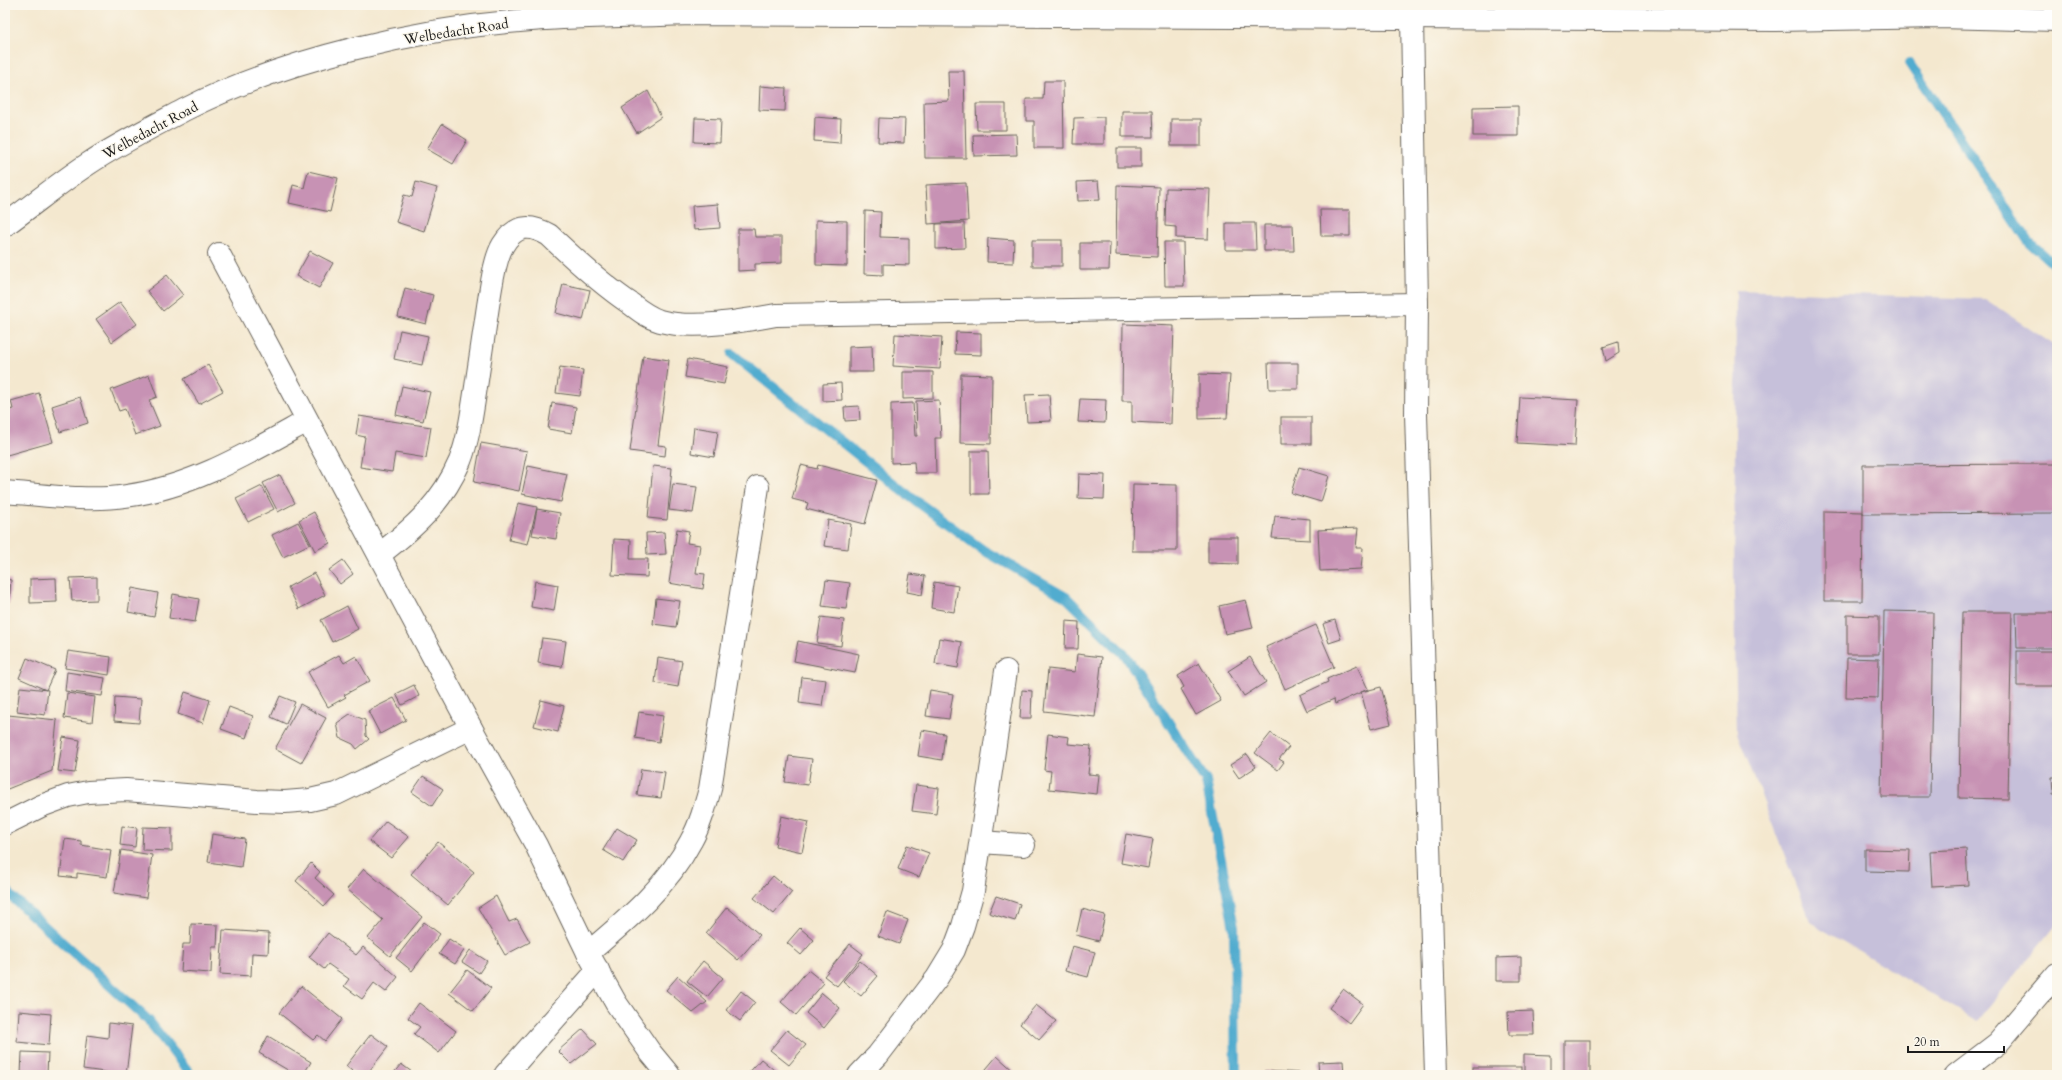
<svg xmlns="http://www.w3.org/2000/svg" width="2062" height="1080" font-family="Cardo,serif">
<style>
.industrial{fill:#c6c0da}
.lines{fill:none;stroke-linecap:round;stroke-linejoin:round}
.stream{stroke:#51accf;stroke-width:10}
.building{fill:#c792b4}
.street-casing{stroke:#68635b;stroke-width:24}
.secondary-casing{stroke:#68635b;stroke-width:24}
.street{stroke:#fff;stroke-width:22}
.secondary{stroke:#fff;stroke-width:22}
.labels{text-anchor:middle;stroke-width:3;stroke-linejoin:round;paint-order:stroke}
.street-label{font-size:14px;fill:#1c1c1c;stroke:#fbf7ec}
</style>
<rect width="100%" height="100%" fill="#fbf7ec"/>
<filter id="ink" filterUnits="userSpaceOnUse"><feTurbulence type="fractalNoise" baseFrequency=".025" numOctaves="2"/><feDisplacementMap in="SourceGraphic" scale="8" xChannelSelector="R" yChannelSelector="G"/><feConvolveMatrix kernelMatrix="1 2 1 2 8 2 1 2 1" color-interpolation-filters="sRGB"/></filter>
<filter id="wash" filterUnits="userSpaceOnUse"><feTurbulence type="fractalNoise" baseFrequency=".012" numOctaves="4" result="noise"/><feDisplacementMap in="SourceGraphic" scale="16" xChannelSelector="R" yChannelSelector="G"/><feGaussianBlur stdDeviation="0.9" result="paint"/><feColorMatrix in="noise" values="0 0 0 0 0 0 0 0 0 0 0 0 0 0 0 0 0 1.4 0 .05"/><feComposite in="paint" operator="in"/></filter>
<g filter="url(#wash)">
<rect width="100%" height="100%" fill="#f4e8cf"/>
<polygon class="industrial" points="1736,290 1985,299 2057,347 2057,923 1977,1021 1810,922 1737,733 1734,596"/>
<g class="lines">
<g class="stream">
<polyline points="1909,63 2029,242 2057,267"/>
<polyline points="732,354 908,495 983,550 1066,597 1126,656 1206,781 1234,928 1236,1075"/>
<polyline points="5,887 11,896 149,1021 191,1075"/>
</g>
</g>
<g id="blocks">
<g class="building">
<polygon points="948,71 964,71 966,158 925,158 924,102 949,101"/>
<polygon points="1044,81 1063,81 1064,148 1034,148 1034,121 1026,121 1026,99 1043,99"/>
<polygon points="760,86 786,88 785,111 759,110"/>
<polygon points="648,91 661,117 637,133 622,108"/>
<polygon points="976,104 1006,104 1006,130 977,130"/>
<polygon points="1518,106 1518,136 1473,136 1473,107"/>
<polygon points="1122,111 1152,111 1153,137 1122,137"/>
<polygon points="815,117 841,119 840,143 814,141"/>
<polygon points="1104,117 1104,144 1073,144 1074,118"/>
<polygon points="695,118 721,119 720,143 694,142"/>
<polygon points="879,118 905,119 904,143 878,142"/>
<rect x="1171" y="119" width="30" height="27"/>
<polygon points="442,124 467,140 453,164 427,149"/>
<polygon points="1016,134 1017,155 974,156 973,135"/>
<rect x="1117" y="148" width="24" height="19"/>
<polygon points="308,171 338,178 330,212 289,203 293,185 304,188"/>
<polygon points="1098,181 1100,200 1078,201 1077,182"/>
<polygon points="416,182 437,188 424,231 396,222 404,195 412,197"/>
<polygon points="966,183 968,221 928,224 926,185"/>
<polygon points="1117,185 1159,187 1157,257 1116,255"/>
<polygon points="1166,188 1210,189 1208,239 1176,238 1176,227 1165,226"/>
<polygon points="718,204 720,228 694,230 692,206"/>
<polygon points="1320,210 1350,210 1350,236 1321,236"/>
<polygon points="865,211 881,212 880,237 909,238 909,265 883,264 883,275 864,274"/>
<polygon points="816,220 847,221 847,266 816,265"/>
<polygon points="964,223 965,248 936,249 936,224"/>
<polygon points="1226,223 1255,223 1256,250 1226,250"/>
<polygon points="1264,225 1293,225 1294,251 1264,251"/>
<polygon points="738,229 754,229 755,237 782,237 782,263 755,264 755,270 738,271"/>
<polygon points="988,238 1014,240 1013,263 987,262"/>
<rect x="1032" y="240" width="30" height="26"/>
<polygon points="1164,242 1183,242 1184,286 1165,286"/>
<polygon points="1080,243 1110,243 1109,270 1080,270"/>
<polygon points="310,251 333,263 319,288 296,276"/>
<polygon points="167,275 183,295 163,311 147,291"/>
<polygon points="563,284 590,290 583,320 556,313"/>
<polygon points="405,288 433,295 426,324 398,317"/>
<polygon points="120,302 137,324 112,342 96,319"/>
<polygon points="1123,324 1174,326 1171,424 1132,422 1132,401 1122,401"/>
<polygon points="400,330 428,336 422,365 394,359"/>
<polygon points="956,332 981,333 981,355 955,354"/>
<polygon points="895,334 942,337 940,369 893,366"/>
<polygon points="1618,342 1619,353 1606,361 1603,347"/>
<polygon points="872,346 873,372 849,372 849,347"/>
<polygon points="643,356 669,360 658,445 666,446 665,456 630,451"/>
<polygon points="688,359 728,367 724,384 685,377"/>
<polygon points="1268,363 1298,363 1298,389 1269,389"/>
<polygon points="208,365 223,391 199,404 184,379"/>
<polygon points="560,367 583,370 580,396 556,393"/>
<polygon points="903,372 933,372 933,398 903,399"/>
<polygon points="961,374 992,375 991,444 960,443"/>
<polygon points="1199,374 1230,375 1227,418 1199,419"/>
<polygon points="149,375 157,397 149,400 160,426 135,435 125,409 119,411 111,390"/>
<polygon points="841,383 842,400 823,401 823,384"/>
<polygon points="402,386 430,392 423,421 396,415"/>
<polygon points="39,393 53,442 7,455 5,448 5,411 13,409 11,401"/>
<polygon points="1049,394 1051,421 1027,422 1025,395"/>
<polygon points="80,397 88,423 60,432 52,406"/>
<polygon points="1520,397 1578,400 1575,446 1517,443"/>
<polygon points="1080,399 1106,400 1105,423 1078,422"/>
<polygon points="939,400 941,438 935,438 936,473 915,473 914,462 891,463 891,404 913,403 915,436 917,436 916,401"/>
<polygon points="552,403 576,407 572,433 548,429"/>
<polygon points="859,406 860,420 845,421 844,407"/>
<polygon points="359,416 431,427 426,458 395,453 392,472 360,467 365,437 356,435"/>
<rect x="1281" y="417" width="30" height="27"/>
<polygon points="694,427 718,431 714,457 691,453"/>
<polygon points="481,443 527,451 519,491 474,482"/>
<polygon points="971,451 988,451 989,494 971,494"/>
<polygon points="2057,464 2057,513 1863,514 1863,465"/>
<polygon points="801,465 817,469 818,465 877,480 865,524 806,509 808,503 792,499"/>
<polygon points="528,466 567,474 561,502 522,494"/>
<polygon points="653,466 672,468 667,520 648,518"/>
<polygon points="1299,467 1329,476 1321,502 1291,493"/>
<polygon points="1079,474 1105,475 1104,499 1078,498"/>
<polygon points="280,475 295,503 278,512 263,483"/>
<polygon points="673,484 697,487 693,513 669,510"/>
<polygon points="1133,484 1177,485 1177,551 1132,551"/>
<polygon points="262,486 274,509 248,522 236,499"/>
<polygon points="518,503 537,507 528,544 509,540"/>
<polygon points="537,509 560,513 556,539 532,535"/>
<polygon points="1824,511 1863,512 1862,601 1824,601"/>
<polygon points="314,512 330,543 315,551 299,520"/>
<polygon points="1275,516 1310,519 1310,540 1272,538"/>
<polygon points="828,520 851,524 848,549 824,546"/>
<polygon points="298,522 310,544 283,557 272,535"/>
<polygon points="1358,528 1356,548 1363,548 1361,569 1320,571 1318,530"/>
<polygon points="677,529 689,531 687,543 700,545 696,573 705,574 703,589 669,583"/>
<polygon points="664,532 666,554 647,555 646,533"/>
<polygon points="1208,537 1238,537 1238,564 1208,563"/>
<polygon points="614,539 631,540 630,559 648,559 647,577 612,575"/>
<polygon points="343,560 353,574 340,584 329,570"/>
<polygon points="314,573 325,595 299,609 288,587"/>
<polygon points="910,574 925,576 922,595 907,592"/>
<polygon points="97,577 97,600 72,601 70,578"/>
<polygon points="56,578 57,602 30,603 30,579"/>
<polygon points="5,579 11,580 9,604 5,603"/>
<polygon points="826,580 850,583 846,609 822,606"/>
<polygon points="535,581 558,585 554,611 531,607"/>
<polygon points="934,582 958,586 954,612 931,608"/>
<polygon points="132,588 158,593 154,617 128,612"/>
<polygon points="173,594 199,599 195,622 169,618"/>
<polygon points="656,598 680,601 676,627 653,624"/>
<polygon points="1246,600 1253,628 1225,634 1219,606"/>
<polygon points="347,606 358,629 332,642 321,620"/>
<polygon points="1884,611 1933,612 1930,797 1881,797"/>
<polygon points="1962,612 2012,612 2008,799 1959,798"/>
<polygon points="2016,613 2054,613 2054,648 2017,648"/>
<polygon points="1847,615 1879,616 1879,654 1847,654"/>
<polygon points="821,617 844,620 841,646 817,643"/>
<polygon points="1335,620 1341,639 1329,643 1323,624"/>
<polygon points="1066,621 1079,622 1078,649 1065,649"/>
<polygon points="1316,625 1334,667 1285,689 1266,647"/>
<polygon points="542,638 566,641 562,667 538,663"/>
<polygon points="939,638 962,642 958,668 935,664"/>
<polygon points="798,641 859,654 855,673 794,661"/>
<polygon points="68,651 111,657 109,675 65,668"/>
<rect x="2017" y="651" width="36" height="35"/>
<polygon points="1077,654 1102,657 1095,717 1044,711 1048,669 1075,672"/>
<polygon points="339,655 344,663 356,656 370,681 344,695 346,697 328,707 308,672"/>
<polygon points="658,657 682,661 678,687 655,683"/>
<polygon points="1250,657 1266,682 1244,696 1228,671"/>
<polygon points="27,658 55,670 46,690 19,678"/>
<polygon points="1847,658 1879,659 1878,698 1846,697"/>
<polygon points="1199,663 1221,701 1196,715 1181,689 1184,687 1178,676"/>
<polygon points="1357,666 1368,689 1335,704 1334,699 1307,711 1300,695 1328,682 1327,679"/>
<polygon points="67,672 105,678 102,696 65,691"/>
<polygon points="802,677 826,680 822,706 799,703"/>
<polygon points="414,685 419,696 402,705 396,694"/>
<polygon points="20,687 48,690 45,715 17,711"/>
<polygon points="1381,687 1391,724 1371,729 1361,692"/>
<polygon points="930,690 953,694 949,719 926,716"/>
<polygon points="1022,690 1032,691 1031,718 1020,718"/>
<polygon points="185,692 210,700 203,723 178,714"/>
<polygon points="67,693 95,697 92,722 64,718"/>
<polygon points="280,696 295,702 286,724 271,717"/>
<polygon points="115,697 141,699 139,723 114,721"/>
<polygon points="394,698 406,720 380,734 368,711"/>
<polygon points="541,700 564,706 558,732 534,726"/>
<polygon points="300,704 326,718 301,763 275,749"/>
<polygon points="229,707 253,716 246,738 221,729"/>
<polygon points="639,712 663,716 659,742 635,738"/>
<polygon points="350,714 365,720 366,736 369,739 357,749 353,744 340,738 337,723"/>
<polygon points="8,715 57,720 52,771 5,790 5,748"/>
<polygon points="922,730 945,734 942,760 918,756"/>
<polygon points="1271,733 1289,747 1279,759 1284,762 1278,770 1255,753"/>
<polygon points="1048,734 1069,737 1068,744 1091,746 1088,774 1099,775 1097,794 1049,789 1051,771 1044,770"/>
<polygon points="63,737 80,740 75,773 58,771"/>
<polygon points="1247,754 1256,767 1239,778 1230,765"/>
<polygon points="789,756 812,759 808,785 785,782"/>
<polygon points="641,769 665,772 661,798 637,795"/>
<polygon points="423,776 443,789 432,806 412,792"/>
<polygon points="2052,777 2057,777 2057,794 2053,794"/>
<polygon points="916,785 939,788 936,814 912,811"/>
<polygon points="781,816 809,822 802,852 775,846"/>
<polygon points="386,821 409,837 391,858 369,841"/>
<polygon points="122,826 137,828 135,847 120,845"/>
<polygon points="143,827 172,828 172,851 142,850"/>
<polygon points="617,828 637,840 623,862 603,850"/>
<polygon points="212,834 245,839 241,867 208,862"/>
<polygon points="1126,834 1153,839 1148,868 1121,863"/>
<polygon points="65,839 81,841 81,845 111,850 107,877 77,873 77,878 60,876"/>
<polygon points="438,842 474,872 448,905 411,874"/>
<polygon points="907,845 929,853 919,877 898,869"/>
<polygon points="1865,849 1910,850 1909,872 1865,871"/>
<polygon points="1966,849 1968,885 1932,887 1930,851"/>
<polygon points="121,850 152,855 146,898 114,893"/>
<polygon points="311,863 320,872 315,878 334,895 324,906 296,881"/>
<polygon points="364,869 422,917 390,956 368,938 383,920 347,889"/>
<polygon points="773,876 792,892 774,914 754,898"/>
<polygon points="496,896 509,922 517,919 530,942 505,955 478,908"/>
<polygon points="996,896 1020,904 1015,921 989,913"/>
<polygon points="727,907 760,935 738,960 706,933"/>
<polygon points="1082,909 1105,915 1099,941 1076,935"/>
<polygon points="887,912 908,920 899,944 878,936"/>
<polygon points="424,922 440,934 412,971 396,958"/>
<polygon points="191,924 218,925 217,947 212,947 211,973 181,971 183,944 190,944"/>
<polygon points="800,928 814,940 801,955 787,943"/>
<polygon points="223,930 269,933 268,954 252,953 251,976 220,974"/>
<polygon points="328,933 356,955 363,947 398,977 386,992 374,983 362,999 344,986 349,979 328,964 324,969 309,957"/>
<polygon points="449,939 465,949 455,964 439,954"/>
<polygon points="850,944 863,954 837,986 824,976"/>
<polygon points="1072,946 1095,952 1088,977 1065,971"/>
<polygon points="470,950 487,961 479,973 462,962"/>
<polygon points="1521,957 1521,981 1496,981 1496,958"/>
<polygon points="703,961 723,978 707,997 687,981"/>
<polygon points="860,961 878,976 861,996 843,981"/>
<polygon points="467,970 491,988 473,1011 449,993"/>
<polygon points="808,970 824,983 796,1015 781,1002"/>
<polygon points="678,976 707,1002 693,1013 666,990"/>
<polygon points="301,986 342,1019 325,1041 318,1035 313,1040 279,1013"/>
<polygon points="1343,989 1363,1004 1349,1023 1329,1008"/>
<polygon points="741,991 755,1002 740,1021 726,1010"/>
<polygon points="822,993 840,1008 824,1028 806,1013"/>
<polygon points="419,1003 456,1031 439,1053 414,1034 420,1027 408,1018"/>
<polygon points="1036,1005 1056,1021 1039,1040 1020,1024"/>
<polygon points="19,1011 51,1014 49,1045 17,1042"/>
<polygon points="1533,1011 1534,1035 1509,1035 1508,1012"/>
<polygon points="109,1023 132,1026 126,1075 83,1069 87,1035 108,1038"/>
<polygon points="583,1029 597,1044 571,1064 558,1051"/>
<polygon points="787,1030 806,1045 789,1065 770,1050"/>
<polygon points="371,1034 388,1047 366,1075 357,1075 346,1066"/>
<polygon points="268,1036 311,1062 303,1075 296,1075 259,1053"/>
<rect x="1564" y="1040" width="26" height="35"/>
<polygon points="22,1052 48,1053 47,1075 21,1075"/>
<polygon points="1524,1054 1550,1055 1550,1075 1524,1075"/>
<polygon points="997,1056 1016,1073 1015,1075 981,1075"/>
<polygon points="761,1059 780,1075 747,1075"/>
<polygon points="1343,1061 1344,1075 1319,1075 1318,1062"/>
<polygon points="401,1064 416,1075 392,1075"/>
<rect x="1473" y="1067" width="48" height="8"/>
<polygon points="1264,1071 1305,1073 1305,1075 1264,1075"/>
</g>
</g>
</g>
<g filter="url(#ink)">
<use href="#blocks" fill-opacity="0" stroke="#68635b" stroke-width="1"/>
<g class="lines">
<g class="street-casing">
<g id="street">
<polyline points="1412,17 1417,304 1416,414 1436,1075"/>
<polyline points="219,254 471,728 536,845 588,953 616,1003 650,1052 669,1075"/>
<path d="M5,492c39,3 82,10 121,4 67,-9 123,-43 181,-75"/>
<path d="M380,554c35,-27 62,-51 80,-93 9,-23 12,-49 16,-74 4,-27 8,-54 12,-81 3,-17 6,-46 15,-61 13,-21 27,-21 46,-10 26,25 52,49 82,69 9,7 18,14 29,17 33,9 83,0 116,-6l641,-11"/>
<polyline points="5,824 41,806 68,796 88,792 126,790 257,801 285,802 310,800 336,794 471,728"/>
<polyline points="981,842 1024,845"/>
<path d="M588,953c39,-33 79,-66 103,-112 9,-16 14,-34 19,-52l48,-302"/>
<polyline points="505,1075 598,970"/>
<polyline points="859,1075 878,1055 937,978 954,950 963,926 973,891 1006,671"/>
<polyline points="1956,1075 1998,1043 2057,974"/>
</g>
</g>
<g class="secondary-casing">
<path id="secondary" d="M5,225c28,-20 54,-42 83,-61 30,-20 64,-37 96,-54 99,-51 236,-82 347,-90 53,-4 106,-4 158,-6l1087,6 163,-3 118,3"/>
</g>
<use href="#street" class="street"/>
<use href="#secondary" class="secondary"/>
</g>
</g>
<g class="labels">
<g class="street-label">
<text transform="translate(456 31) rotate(-9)" y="5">Welbedacht Road</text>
<text transform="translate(150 130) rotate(-28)" y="5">Welbedacht Road</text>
</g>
</g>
<rect width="2062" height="1080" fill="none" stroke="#fbf7ec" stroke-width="20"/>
<path d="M1908 1046v6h96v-6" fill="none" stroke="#1c1c1c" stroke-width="2"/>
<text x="1914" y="1046" font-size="12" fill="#1c1c1c" stroke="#fbf7ec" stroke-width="3" paint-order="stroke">20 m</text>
</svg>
